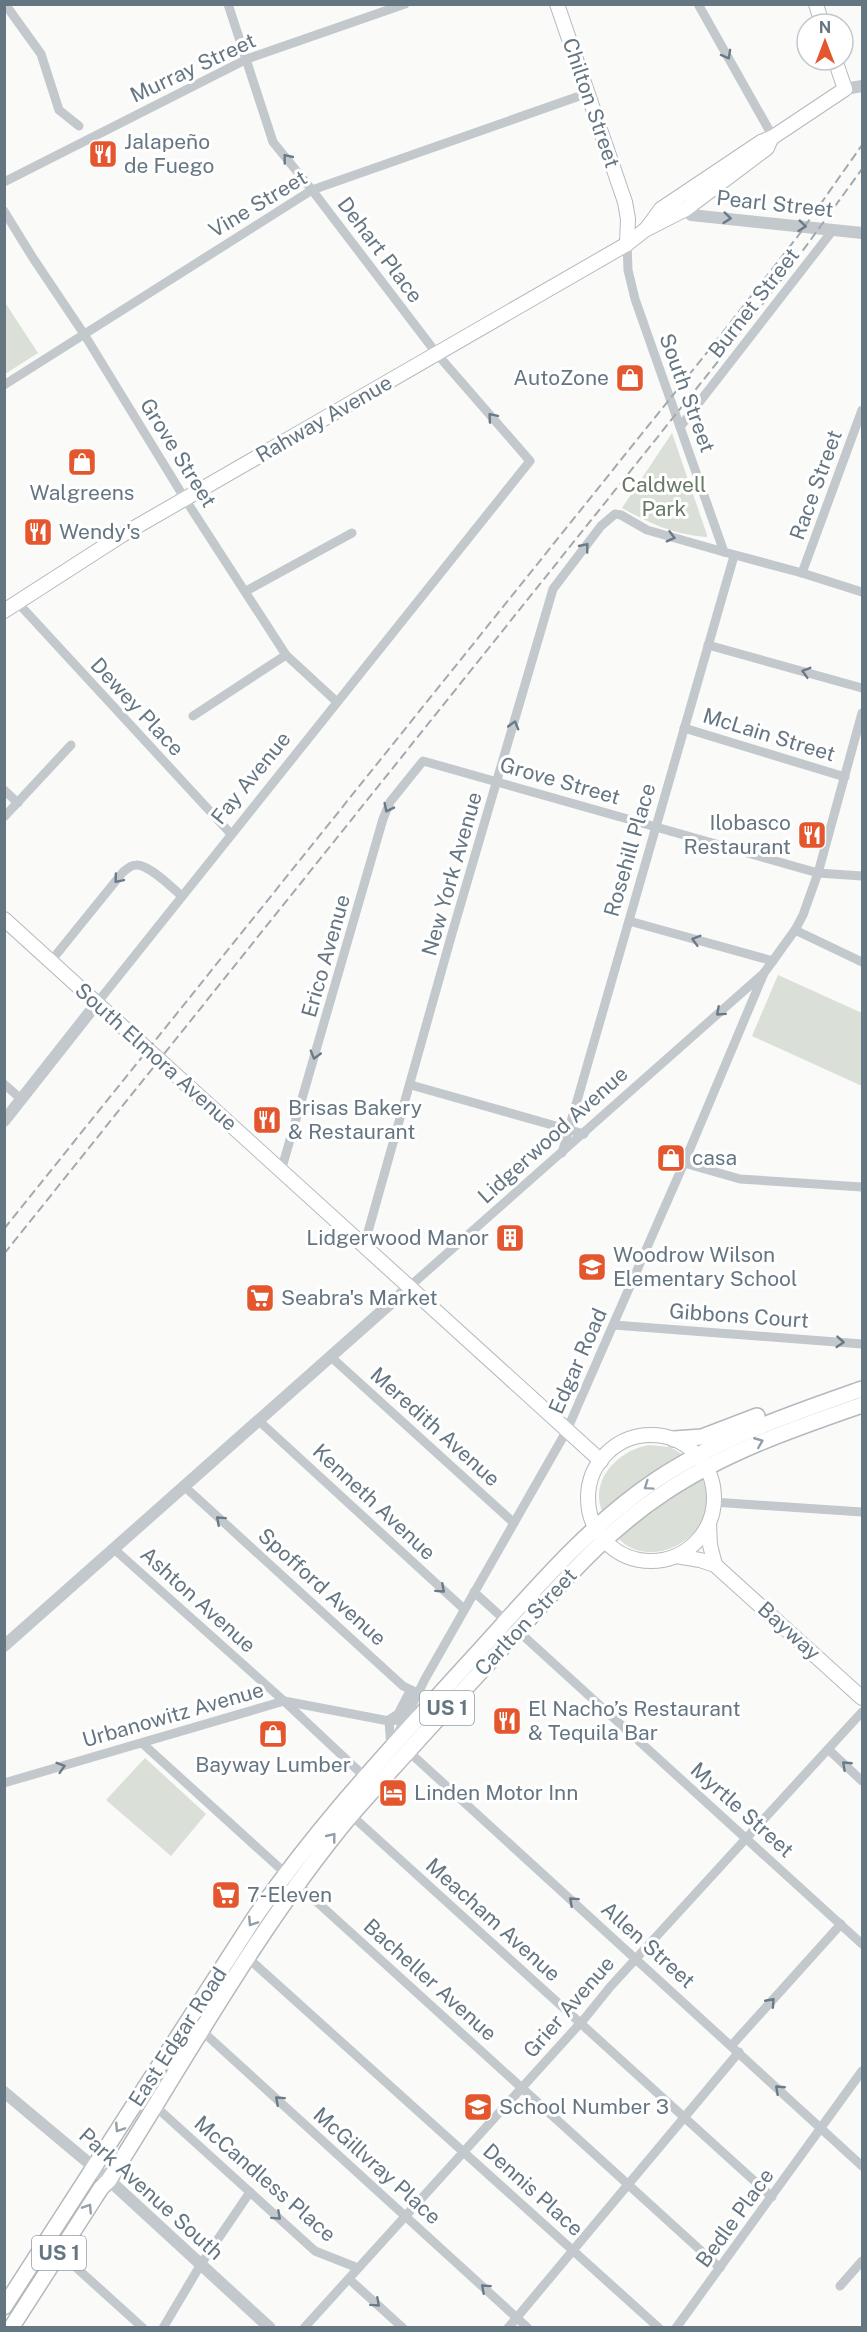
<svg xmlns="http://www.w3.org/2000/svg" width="867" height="2332" font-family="'Public Sans',sans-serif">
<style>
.green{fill:#dadfd7}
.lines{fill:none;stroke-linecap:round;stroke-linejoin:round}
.secondary-casing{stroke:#b3babf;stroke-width:16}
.trunk-casing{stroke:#b4b9bd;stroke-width:18}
.minor{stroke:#c3c8cc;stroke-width:9}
.tertiary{stroke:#c3c8cc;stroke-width:12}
.secondary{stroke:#fff;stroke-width:14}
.trunk{stroke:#fff;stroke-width:15}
.rail{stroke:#a2aab0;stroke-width:2;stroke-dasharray:9 4.5;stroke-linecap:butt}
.oneway{stroke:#6a7a87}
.oneway2{stroke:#939fa8}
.labels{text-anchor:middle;stroke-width:6;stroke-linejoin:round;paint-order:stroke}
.shield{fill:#fff;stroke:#939fa8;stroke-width:1.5}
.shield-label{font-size:20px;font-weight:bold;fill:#657683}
.street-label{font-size:21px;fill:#657683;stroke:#fff}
.poi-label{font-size:21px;fill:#657683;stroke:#fff;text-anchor:start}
.park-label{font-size:21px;fill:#687a64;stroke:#fff}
</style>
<rect width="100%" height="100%" fill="#fafaf8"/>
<g class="green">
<polygon points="4,301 38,353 5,374 4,374"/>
<path d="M672,433l35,102v2c-32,-2 -58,-14 -85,-29z"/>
<polygon points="778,975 862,1013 862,1086 752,1036"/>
<path d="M650,1445l20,2 12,7 -80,57c-13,-32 18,-62 48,-66z"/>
<path d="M702,1478c28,47 -45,99 -83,61l26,-24z"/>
<polygon points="145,1758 206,1814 171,1856 106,1800"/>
</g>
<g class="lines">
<g class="secondary-casing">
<g id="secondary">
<polyline points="557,4 625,202 628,219 627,244"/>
<polyline points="816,4 822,24"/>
<polyline points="647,228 661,209 761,142 773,137 845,89 835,60"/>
<polyline points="4,611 122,535 627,244 645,230 686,209 767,148 771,139"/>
<polyline points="4,919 601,1461"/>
<circle cx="651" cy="1498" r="63"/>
<polyline points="709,1523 710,1545 715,1565"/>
<polyline points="676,1556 700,1560 715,1565 862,1698"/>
</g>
</g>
<g class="trunk-casing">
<g id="trunk">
<polyline points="674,1439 702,1437 757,1416"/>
<path d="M4,2307l249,-387c64,-94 139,-173 215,-257 59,-64 115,-134 188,-183 63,-42 135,-66 206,-91"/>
<path d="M11,2328l90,-140 8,-8c78,-123 149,-253 242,-365 54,-61 109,-121 165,-182 46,-50 90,-102 148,-140 61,-41 129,-64 198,-88"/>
</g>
</g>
<g class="minor">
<polyline points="5,4 41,54 59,110 79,126"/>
<polyline points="698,4 773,137"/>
<polyline points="4,182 247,59 405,4"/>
<polyline points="4,211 33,258 84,334 185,499 286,655 337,702"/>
<polyline points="627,244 628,270 635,299 724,552 802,573 862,592"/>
<polyline points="4,385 312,190 588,93"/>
<polyline points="680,427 833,230"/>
<polyline points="802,573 862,410"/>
<polyline points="246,591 352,533"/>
<polyline points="18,603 231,834"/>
<polyline points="708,645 862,688"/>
<polyline points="193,716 286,655"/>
<polyline points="684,728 845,777"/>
<polyline points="4,790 18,803"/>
<polyline points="4,817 71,745"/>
<polyline points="629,921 773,961"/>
<polyline points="795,930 862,962"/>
<path d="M51,961l72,-89c4,-3 8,-7 13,-7 13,-1 36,23 46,31"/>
<polyline points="97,1003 530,461 437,354 312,190 273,142 228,4"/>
<polyline points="4,1084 21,1099"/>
<polyline points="411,1085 584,1134"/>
<polyline points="562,1153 734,556"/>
<polyline points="684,1163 740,1179 862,1187"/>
<polyline points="281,1171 383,819 390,802 423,761 818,873 862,876"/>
<polyline points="364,1246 451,937 553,589 601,526 615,514 621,515 647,530 724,552"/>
<polyline points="409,1287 764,973 795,930 803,915 818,873 862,713"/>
<polyline points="614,1325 862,1344"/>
<polyline points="331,1357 514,1523"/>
<polyline points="259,1421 464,1609"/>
<polyline points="185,1487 403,1686 426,1697 437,1694"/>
<polyline points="713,1502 862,1512"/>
<polyline points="114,1549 284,1701 365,1777"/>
<polyline points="474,1592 506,1621"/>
<polyline points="518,1631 862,1944"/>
<polyline points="390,1719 398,1714 410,1691"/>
<polyline points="389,1721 391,1748"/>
<polyline points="397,1735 425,1679 567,1430 684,1163 764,973"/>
<polyline points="142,1743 720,2268"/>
<polyline points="829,1750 862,1781"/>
<polyline points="408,1751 862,2166"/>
<polyline points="4,1783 284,1701 389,1721 408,1719"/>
<polyline points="351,1815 772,2197"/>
<polyline points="248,1958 659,2328"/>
<polyline points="202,2031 528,2328"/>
<polyline points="732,2045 841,1924"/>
<polyline points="155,2106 315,2251 358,2268"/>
<polyline points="59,2252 143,2328"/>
<polyline points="349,2279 403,2328"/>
<polyline points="840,2286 862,2261"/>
<polyline points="163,2328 201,2264 250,2192"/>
<polyline points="304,2328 585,2018 610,1987 862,1712"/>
<polyline points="508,2328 739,2052"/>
<polyline points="676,2328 862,2071"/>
</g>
<g class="tertiary">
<polyline points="845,89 862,86"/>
<polyline points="686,209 691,215 862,233"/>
<polyline points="4,1121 97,1003"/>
<polyline points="4,1646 409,1287"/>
<polyline points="4,2092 109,2180 270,2328"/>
</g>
<use href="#secondary" class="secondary"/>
<use href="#trunk" class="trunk"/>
<g class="rail">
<polyline points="4,1229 709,350 798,236 862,145"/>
<polyline points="4,1254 720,359 788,271 862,169"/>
</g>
</g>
<defs><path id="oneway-chevron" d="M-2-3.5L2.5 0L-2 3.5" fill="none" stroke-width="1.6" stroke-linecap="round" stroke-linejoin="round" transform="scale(1.5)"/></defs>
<g class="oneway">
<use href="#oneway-chevron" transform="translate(727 55) rotate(61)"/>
<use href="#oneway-chevron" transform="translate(287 158) rotate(-129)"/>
<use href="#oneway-chevron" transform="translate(727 218) rotate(6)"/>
<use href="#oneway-chevron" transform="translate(802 226) rotate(6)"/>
<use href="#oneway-chevron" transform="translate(492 417) rotate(-130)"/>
<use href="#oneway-chevron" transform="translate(671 537) rotate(15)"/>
<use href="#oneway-chevron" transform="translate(585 547) rotate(-51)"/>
<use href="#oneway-chevron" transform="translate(806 672) rotate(-164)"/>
<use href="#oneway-chevron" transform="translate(514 725) rotate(-74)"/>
<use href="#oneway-chevron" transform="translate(388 808) rotate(116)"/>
<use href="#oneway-chevron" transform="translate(118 879) rotate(130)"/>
<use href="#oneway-chevron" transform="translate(696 940) rotate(-164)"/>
<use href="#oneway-chevron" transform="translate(720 1012) rotate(138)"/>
<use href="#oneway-chevron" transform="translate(315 1055) rotate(106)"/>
<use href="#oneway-chevron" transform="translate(840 1342) rotate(4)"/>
<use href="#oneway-chevron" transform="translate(220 1520) rotate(-138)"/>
<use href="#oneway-chevron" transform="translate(441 1589) rotate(42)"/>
<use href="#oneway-chevron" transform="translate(846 1765) rotate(-137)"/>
<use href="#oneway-chevron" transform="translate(61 1767) rotate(-17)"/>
<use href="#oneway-chevron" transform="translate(573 1901) rotate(-138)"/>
<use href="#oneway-chevron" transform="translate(771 2002) rotate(-48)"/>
<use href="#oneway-chevron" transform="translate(779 2089) rotate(-137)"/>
<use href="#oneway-chevron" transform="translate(279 2100) rotate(-138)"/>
<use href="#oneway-chevron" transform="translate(277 2216) rotate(42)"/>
<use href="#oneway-chevron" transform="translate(485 2288) rotate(-138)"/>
<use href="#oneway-chevron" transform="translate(376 2303) rotate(42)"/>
</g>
<g class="oneway2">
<use href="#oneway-chevron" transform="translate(759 1442) rotate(-22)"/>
<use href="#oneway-chevron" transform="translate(648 1486) rotate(145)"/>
<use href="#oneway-chevron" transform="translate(332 1837) rotate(-51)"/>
<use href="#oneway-chevron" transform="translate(252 1922) rotate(123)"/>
<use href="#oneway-chevron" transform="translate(119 2128) rotate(123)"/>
<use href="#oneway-chevron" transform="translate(88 2208) rotate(-57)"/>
</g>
<defs>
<g id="restaurant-square" transform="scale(1.5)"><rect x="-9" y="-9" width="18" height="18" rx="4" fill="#e4572e" stroke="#fff"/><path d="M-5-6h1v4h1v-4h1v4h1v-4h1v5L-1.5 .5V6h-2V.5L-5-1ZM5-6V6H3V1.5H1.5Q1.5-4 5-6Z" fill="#fff"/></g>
<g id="shop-square" transform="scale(1.5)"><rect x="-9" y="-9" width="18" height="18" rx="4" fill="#e4572e" stroke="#fff"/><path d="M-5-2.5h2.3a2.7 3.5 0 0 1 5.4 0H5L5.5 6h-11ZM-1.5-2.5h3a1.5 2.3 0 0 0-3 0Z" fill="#fff"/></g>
<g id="building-square" transform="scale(1.5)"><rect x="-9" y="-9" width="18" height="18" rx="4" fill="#e4572e" stroke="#fff"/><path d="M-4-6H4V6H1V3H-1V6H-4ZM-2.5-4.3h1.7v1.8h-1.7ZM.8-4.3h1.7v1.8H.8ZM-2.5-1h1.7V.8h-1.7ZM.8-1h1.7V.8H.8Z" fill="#fff"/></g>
<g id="school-square" transform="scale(1.5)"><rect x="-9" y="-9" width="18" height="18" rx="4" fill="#e4572e" stroke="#fff"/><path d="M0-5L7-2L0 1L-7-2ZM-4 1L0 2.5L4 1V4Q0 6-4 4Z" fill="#fff"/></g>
<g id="supermarket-square" transform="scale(1.5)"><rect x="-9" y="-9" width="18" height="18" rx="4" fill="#e4572e" stroke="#fff"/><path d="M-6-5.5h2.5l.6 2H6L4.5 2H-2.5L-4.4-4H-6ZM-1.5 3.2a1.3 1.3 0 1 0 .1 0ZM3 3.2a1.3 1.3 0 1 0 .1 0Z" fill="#fff"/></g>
<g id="hotel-square" transform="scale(1.5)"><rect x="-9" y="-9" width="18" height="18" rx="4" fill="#e4572e" stroke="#fff"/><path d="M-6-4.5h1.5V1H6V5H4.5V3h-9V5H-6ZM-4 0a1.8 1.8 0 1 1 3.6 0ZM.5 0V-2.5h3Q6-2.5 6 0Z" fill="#fff"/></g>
</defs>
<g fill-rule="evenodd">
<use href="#restaurant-square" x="103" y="154"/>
<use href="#shop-square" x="630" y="378"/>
<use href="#shop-square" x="82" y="462"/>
<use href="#restaurant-square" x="38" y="532"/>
<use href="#restaurant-square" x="812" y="835"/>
<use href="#restaurant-square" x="267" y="1120"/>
<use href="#shop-square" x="671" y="1158"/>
<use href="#building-square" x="510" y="1238"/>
<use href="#school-square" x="592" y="1267"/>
<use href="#supermarket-square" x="260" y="1298"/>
<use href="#restaurant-square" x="507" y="1721"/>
<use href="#shop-square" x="273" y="1734"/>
<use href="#hotel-square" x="393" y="1793"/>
<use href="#supermarket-square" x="226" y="1895"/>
<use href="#school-square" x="478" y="2107"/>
</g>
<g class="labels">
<g class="shield">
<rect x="420" y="1691" width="54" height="34" rx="4.5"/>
<rect x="32" y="2236" width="54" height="34" rx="4.5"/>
</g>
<g class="shield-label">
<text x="447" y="1715">US 1</text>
<text x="59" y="2260">US 1</text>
</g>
<g class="street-label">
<text transform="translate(193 68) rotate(-25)" y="7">Murray Street</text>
<text transform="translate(591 103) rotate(71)" y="7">Chilton Street</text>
<text transform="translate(258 204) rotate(-31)" y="7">Vine Street</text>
<text transform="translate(775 204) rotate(6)" y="7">Pearl Street</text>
<text transform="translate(380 250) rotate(53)" y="7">Dehart Place</text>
<text transform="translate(754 303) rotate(-52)" y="7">Burnet Street</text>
<text transform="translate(687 393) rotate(70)" y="7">South Street</text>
<text transform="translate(324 419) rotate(-30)" y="7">Rahway Avenue</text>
<text transform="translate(178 453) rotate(58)" y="7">Grove Street</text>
<text transform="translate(816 485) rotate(-70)" y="7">Race Street</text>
<text transform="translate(137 707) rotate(47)" y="7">Dewey Place</text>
<text transform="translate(769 735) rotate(17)" y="7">McLain Street</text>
<text transform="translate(251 778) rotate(-51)" y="7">Fay Avenue</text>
<text transform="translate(560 781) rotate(16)" y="7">Grove Street</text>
<text transform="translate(630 850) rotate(-74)" y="7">Rosehill Place</text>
<text transform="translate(452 874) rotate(-74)" y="7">New York Avenue</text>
<text transform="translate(326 956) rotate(-74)" y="7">Erico Avenue</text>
<text transform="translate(156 1057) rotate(42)" y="7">South Elmora Avenue</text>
<text transform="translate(553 1135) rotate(-42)" y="7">Lidgerwood Avenue</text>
<text transform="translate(739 1316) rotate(4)" y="7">Gibbons Court</text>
<text transform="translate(578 1361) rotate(-66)" y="7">Edgar Road</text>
<text transform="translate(435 1427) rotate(42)" y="7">Meredith Avenue</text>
<text transform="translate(374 1502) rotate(43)" y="7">Kenneth Avenue</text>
<text transform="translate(322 1587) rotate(42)" y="7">Spofford Avenue</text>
<text transform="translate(198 1600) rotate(42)" y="7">Ashton Avenue</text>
<text transform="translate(526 1622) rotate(-47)" y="7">Carlton Street</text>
<text transform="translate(789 1631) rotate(42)" y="7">Bayway</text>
<text transform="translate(173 1715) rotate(-16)" y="7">Urbanowitz Avenue</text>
<text transform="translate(742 1810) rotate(42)" y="7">Myrtle Street</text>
<text transform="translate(493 1920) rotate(42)" y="7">Meacham Avenue</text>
<text transform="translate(648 1945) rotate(42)" y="7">Allen Street</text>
<text transform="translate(430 1980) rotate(42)" y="7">Bacheller Avenue</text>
<text transform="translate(569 2007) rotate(-49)" y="7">Grier Avenue</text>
<text transform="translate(178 2037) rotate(-57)" y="7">East Edgar Road</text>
<text transform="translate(377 2166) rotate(42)" y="7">McGillvray Place</text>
<text transform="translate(265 2179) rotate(41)" y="7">McCandless Place</text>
<text transform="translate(533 2190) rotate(42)" y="7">Dennis Place</text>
<text transform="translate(151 2194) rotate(42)" y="7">Park Avenue South</text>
<text transform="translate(735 2218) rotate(-54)" y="7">Bedle Place</text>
</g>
<g class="poi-label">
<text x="124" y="149">Jalapeño<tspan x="124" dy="24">de Fuego</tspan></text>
<text x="609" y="385" text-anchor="end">AutoZone</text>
<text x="82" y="500" text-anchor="middle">Walgreens</text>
<text x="59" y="539">Wendy's</text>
<text x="791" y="830" text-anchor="end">Ilobasco<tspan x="791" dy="24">Restaurant</tspan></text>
<text x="288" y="1115">Brisas Bakery<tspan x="288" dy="24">&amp; Restaurant</tspan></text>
<text x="692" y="1165">casa</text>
<text x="489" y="1245" text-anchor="end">Lidgerwood Manor</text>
<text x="613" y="1262">Woodrow Wilson<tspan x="613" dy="24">Elementary School</tspan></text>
<text x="281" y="1305">Seabra's Market</text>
<text x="528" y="1716">El Nacho’s Restaurant<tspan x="528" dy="24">&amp; Tequila Bar</tspan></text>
<text x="273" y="1772" text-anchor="middle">Bayway Lumber</text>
<text x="414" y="1800">Linden Motor Inn</text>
<text x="247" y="1902">7-Eleven</text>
<text x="499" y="2114">School Number 3</text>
</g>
<g class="park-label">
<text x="664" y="492">Caldwell<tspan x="664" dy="24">Park</tspan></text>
</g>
</g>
<rect width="867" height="2332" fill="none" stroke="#657683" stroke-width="12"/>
<g transform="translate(825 42)"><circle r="28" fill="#ffffff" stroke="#c1c8cd" stroke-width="1.5"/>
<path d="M0-4.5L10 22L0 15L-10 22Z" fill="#e4572e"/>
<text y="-9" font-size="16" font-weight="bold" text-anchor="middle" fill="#657683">N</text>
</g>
</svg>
